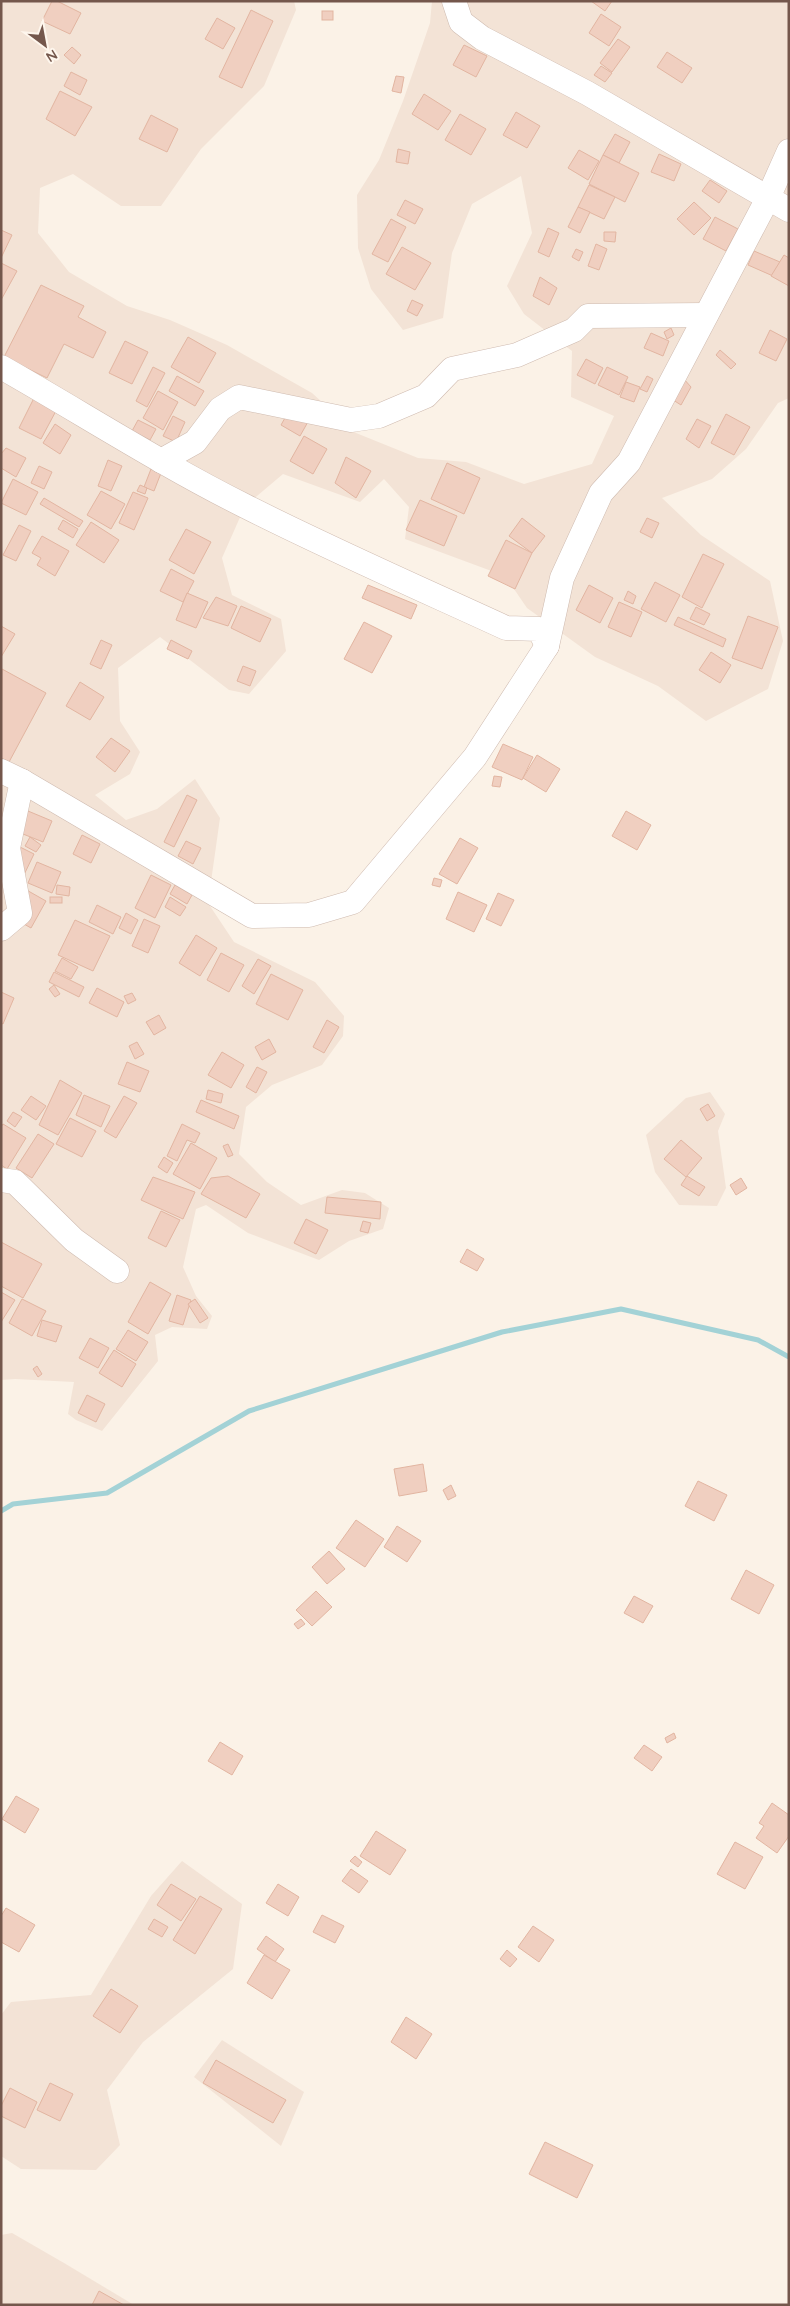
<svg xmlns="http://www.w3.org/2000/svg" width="790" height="2306" font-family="Quicksand,sans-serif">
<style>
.residential{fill:#f3e3d6}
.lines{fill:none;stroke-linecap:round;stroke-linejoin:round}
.stream{stroke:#a3d2d6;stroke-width:5}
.building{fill:#f0cfc0;stroke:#e2b5a1}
.minor-casing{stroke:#cfbbb0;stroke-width:25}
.minor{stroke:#fff;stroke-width:24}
</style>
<rect width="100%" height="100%" fill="#fbf2e7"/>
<g class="residential">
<polygon points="1,1 294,1 296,10 264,86 201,149 161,206 121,206 73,174 40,188 38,233 69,272 127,306 170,320 227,345 312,393 356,433 418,458 466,462 524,484 592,464 614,416 571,397 572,351 524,314 507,286 532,233 521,176 472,204 452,253 443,318 403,330 371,289 358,248 357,195 379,160 403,101 430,23 432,1 789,1 789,398 778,403 746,449 712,479 662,498 701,535 770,581 783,641 768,689 706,721 658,686 595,657 527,608 505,576 405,539 409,507 384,479 360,502 283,474 245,506 222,558 232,595 281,619 286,651 249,694 229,690 160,637 118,668 120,721 140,752 130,774 95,795 126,820 157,809 195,779 220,818 208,903 234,942 315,982 344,1016 343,1036 322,1065 272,1085 246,1107 239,1154 267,1182 301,1205 342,1190 365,1193 389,1208 383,1229 349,1241 319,1260 248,1233 206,1205 196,1209 183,1267 196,1296 212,1316 207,1329 172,1327 155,1335 158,1361 102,1431 76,1420 68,1414 74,1382 15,1379 1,1380"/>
<polygon points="710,1092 725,1114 718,1131 726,1188 717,1206 679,1205 655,1172 646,1135 686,1098"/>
<polygon points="182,1861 242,1904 233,1969 143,2042 107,2090 120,2145 96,2170 21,2169 1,2156 1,2015 11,2002 91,1995 151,1896"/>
<polygon points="222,2040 304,2092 281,2146 194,2077"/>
<polygon points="12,2233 64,2263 134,2305 1,2305 1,2235"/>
</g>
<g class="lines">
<polyline class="stream" points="1,1511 13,1504 107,1493 249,1411 502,1332 621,1309 758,1340 789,1357"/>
</g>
<g class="building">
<polygon points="52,1 57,1 81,13 70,34 42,21"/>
<polygon points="591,1 612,1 605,11"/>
<polygon points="251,10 273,21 242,88 219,77"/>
<rect x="322" y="11" width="11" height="9"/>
<polygon points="601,14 621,27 609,46 589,33"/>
<polygon points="217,18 235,28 223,49 205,39"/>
<polygon points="618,39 630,47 612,72 600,63"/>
<polygon points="464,45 487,56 476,77 453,65"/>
<polygon points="72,47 81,55 74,64 64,55"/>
<polygon points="667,52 692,68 682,83 657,67"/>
<polygon points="601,66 612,73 605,82 594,75"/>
<polygon points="71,72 87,80 80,95 64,86"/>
<polygon points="396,76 404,77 401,93 392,91"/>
<polygon points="60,91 92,107 75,136 46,119"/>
<polygon points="424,94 451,111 438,130 412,114"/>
<polygon points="516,112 540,126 527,148 503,135"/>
<polygon points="460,114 486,129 471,155 445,140"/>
<polygon points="151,115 178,129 167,152 139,139"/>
<polygon points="615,134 630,142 619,163 603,155"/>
<polygon points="398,149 410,152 408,164 396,162"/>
<polygon points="579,150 599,161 588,180 568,168"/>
<polygon points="659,154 681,164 674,181 651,172"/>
<polygon points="603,155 639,173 625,202 589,184"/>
<polygon points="710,180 727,191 719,203 702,191"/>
<polygon points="589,185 615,197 604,219 578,207"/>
<polygon points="405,200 423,209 415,224 397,215"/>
<polygon points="694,202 711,218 694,235 677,219"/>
<polygon points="578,207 590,212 580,233 568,227"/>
<polygon points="715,217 738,229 726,251 703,239"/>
<polygon points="391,219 406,227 388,262 372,254"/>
<polygon points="548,228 559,233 549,257 538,252"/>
<polygon points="1,230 12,235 1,258"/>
<polygon points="604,232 616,232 615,242 604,241"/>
<polygon points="596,244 607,249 599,270 588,266"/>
<polygon points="402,247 431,263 415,290 386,274"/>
<polygon points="576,249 583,252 579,261 572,257"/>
<polygon points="754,251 780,262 773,276 748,265"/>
<polygon points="784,255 789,258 789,286 771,276"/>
<polygon points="1,263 17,271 1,300"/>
<polygon points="540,277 557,288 549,305 533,296"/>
<polygon points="41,285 84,306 78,317 106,332 93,358 64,344 47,378 4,357"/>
<polygon points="412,300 423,305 417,316 407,311"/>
<polygon points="671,328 674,335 667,339 664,332"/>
<polygon points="770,330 787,339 776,361 759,353"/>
<polygon points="651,333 669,341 663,356 644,348"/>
<polygon points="188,337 216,353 199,383 171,367"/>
<polygon points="125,341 148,352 132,384 109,373"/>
<polygon points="720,350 736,364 731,369 716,355"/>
<polygon points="586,359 603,368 595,384 577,375"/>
<polygon points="153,367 165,373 147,407 136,401"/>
<polygon points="607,367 628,377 619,395 598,385"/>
<polygon points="177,376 204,391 195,406 169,391"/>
<polygon points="647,376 653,379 647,392 640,389"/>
<polygon points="683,378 691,387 681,405 670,398"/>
<polygon points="626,382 640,387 634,402 620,397"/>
<polygon points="158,391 178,402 163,430 143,418"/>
<polygon points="34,398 57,409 41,439 19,428"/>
<polygon points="290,409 309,420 300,436 281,425"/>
<polygon points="726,414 750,427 734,455 711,443"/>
<polygon points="173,416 185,422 176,442 163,436"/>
<polygon points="697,419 711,426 699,448 686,439"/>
<polygon points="138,420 156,429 150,440 132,431"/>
<polygon points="55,424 71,435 60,454 43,443"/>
<polygon points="304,436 327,449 313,474 290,461"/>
<polygon points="6,448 26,458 16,477 1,468 1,454"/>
<polygon points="346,457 371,471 356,498 335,483"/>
<polygon points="108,460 122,466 111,491 98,486"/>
<polygon points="447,463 480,478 464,514 431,499"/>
<polygon points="39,466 52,472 44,489 31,483"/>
<polygon points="151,469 161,473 154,491 144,487"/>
<polygon points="13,479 38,492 26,515 1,503"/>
<polygon points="140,485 147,488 145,494 137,491"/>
<polygon points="101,491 125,504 111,529 87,515"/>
<polygon points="133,492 148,498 134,530 119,523"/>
<polygon points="44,498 83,521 79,527 40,504"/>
<polygon points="420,500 457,516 444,546 406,530"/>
<polygon points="522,518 545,536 532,553 509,536"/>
<polygon points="647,518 659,523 652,538 640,532"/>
<polygon points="63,520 78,529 73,538 58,529"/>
<polygon points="91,522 119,540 104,563 76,545"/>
<polygon points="19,525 31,531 16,561 3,555"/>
<polygon points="186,529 211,542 194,574 169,560"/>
<polygon points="42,536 69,551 55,576 37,565 41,558 32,553"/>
<polygon points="506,540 532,553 515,589 488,576"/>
<polygon points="703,554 724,564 702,608 682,597"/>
<polygon points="171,569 194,581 183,602 160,591"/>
<polygon points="655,582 680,595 666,622 641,609"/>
<polygon points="368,585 417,605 411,619 362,598"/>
<polygon points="589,585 613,598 600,623 576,610"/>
<polygon points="628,591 636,596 633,604 624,600"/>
<polygon points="187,593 208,602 196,628 176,620"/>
<polygon points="216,597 237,606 228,626 203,618"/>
<polygon points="619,602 642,612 631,637 608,627"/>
<polygon points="241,606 271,619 260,642 231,628"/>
<polygon points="696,607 710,614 704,625 690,619"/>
<polygon points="748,616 778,627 762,669 732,658"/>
<polygon points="678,617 726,639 723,647 674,625"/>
<polygon points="364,622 392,636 372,673 344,659"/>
<polygon points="1,626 15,634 1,657"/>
<polygon points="101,640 112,645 101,669 90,664"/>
<polygon points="171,640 192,651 188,659 167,649"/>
<polygon points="711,652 731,665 720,683 699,670"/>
<polygon points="243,666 256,671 250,686 237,681"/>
<polygon points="2,669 46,693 9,762 1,758"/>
<polygon points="80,682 104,697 90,720 66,706"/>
<polygon points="111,738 130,751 115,772 96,757"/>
<polygon points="503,744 533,757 522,780 492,767"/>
<polygon points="537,755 560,769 546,792 523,778"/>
<polygon points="494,776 502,777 500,787 492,786"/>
<polygon points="187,795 197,800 174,847 164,842"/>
<polygon points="28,811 52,821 43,842 18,832"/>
<polygon points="626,811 651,825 637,850 612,836"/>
<polygon points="82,835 100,844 91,863 73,854"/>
<polygon points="30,837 41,845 36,852 25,846"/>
<polygon points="460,838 478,848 457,884 439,874"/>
<polygon points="186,841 201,848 193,864 178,856"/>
<polygon points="14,844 34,854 21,881"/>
<polygon points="37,862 61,872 52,893 28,883"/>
<polygon points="151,875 171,885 155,918 135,908"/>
<polygon points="434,878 442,880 440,887 432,885"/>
<polygon points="57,885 70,887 69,896 56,894"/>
<polygon points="175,885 192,895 187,904 170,894"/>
<polygon points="23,888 46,901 31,928 8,915"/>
<polygon points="458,892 487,905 474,932 446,919"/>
<polygon points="498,893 514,900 501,926 486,919"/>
<rect x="50" y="897" width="12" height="6"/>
<polygon points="170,897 186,907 180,916 165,907"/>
<polygon points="97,905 121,917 113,934 89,922"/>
<polygon points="126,913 138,920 131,934 119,928"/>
<polygon points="144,919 160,926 148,953 132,946"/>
<polygon points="75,920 110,936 93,971 58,955"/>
<polygon points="196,935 217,948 200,976 179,963"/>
<polygon points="221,953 244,965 229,992 207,980"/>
<polygon points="62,958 78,967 71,979 55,971"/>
<polygon points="258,959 271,966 254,994 242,986"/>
<polygon points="54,972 84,987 79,997 49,982"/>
<polygon points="271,974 303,990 288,1020 256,1004"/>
<polygon points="54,985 60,994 55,997 49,989"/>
<polygon points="97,988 124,1002 117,1017 89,1003"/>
<polygon points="1,992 14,998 3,1024 1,1023"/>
<polygon points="132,993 136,1000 128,1004 124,996"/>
<polygon points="159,1015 166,1028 154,1035 146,1022"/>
<polygon points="327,1020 339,1027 324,1053 313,1047"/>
<polygon points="269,1039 276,1052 262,1060 255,1047"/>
<polygon points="137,1042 144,1054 135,1059 129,1046"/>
<polygon points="222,1052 244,1065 231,1088 208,1075"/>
<polygon points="127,1062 149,1071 140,1092 118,1084"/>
<polygon points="257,1067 267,1072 256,1093 246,1087"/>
<polygon points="60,1080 82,1093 58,1135 39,1125"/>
<polygon points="208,1090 223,1094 221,1103 206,1099"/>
<polygon points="84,1095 110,1106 101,1127 76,1115"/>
<polygon points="31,1096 46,1106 36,1120 21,1110"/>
<polygon points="124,1096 137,1103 116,1138 104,1131"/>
<polygon points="201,1100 239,1116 234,1129 196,1112"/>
<polygon points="708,1104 715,1116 707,1121 700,1109"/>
<polygon points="13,1112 22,1117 15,1127 7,1121"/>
<polygon points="70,1118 96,1131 82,1157 56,1144"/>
<polygon points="3,1124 26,1138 7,1169 1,1165 1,1127"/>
<polygon points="182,1124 200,1133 195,1143 187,1140 177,1161 167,1156"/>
<polygon points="38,1134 54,1144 32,1178 16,1168"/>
<polygon points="681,1140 702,1158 686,1177 664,1159"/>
<polygon points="191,1143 217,1158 200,1189 173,1174"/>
<polygon points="228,1144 233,1155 228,1157 223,1146"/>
<polygon points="164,1157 173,1163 167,1173 158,1167"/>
<polygon points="228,1176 260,1194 246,1218 201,1194 211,1178"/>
<polygon points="687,1176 705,1187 699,1196 681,1185"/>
<polygon points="153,1177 195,1192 183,1219 141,1200"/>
<polygon points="741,1178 747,1188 736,1195 730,1185"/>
<polygon points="327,1197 381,1202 380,1219 325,1213"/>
<polygon points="161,1211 180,1220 166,1247 148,1238"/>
<polygon points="306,1219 328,1230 316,1254 294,1243"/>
<polygon points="363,1221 371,1223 368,1233 360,1231"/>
<polygon points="1,1242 42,1264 23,1298 1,1286"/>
<polygon points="467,1249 484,1259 477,1271 460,1262"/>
<polygon points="150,1282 171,1294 148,1334 128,1322"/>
<polygon points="1,1292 15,1300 1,1322"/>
<polygon points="177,1295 191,1300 183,1325 169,1321"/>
<polygon points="22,1299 46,1311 32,1336 9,1323"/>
<polygon points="195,1299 208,1318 200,1323 188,1304"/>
<polygon points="42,1320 62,1326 56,1342 37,1336"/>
<polygon points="128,1330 148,1342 136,1361 116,1349"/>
<polygon points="90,1338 109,1348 98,1368 79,1358"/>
<polygon points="114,1350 136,1364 122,1387 99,1373"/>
<polygon points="37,1366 42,1374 38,1377 33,1369"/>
<polygon points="87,1395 105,1404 96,1422 78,1413"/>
<polygon points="423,1464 427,1491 399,1496 394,1469"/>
<polygon points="698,1481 727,1495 714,1521 685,1506"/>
<polygon points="451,1485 456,1496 448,1500 443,1490"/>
<polygon points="356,1520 384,1539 365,1567 336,1548"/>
<polygon points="397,1526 421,1541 407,1562 384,1547"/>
<polygon points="329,1551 345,1569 327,1584 312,1567"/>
<polygon points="746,1570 774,1585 759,1614 731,1599"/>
<polygon points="316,1591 332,1607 312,1626 296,1610"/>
<polygon points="634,1596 653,1606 643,1623 624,1613"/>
<polygon points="301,1619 305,1624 298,1629 294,1624"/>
<polygon points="674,1733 676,1738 667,1743 665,1738"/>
<polygon points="220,1742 243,1756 232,1775 208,1761"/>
<polygon points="644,1745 662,1757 652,1771 634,1758"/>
<polygon points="16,1796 39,1809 25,1833 2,1819"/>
<polygon points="772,1803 789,1815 789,1836 777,1853 756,1838 764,1826 759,1823"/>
<polygon points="376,1831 406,1850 390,1875 360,1856"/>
<polygon points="735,1842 763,1857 745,1889 717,1874"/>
<polygon points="355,1856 362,1862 358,1867 350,1861"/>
<polygon points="351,1869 368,1881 359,1893 342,1881"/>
<polygon points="171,1884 196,1899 181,1921 157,1905"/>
<polygon points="278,1884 299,1897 288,1916 266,1903"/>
<polygon points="200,1896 222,1909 195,1954 173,1940"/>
<polygon points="6,1908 35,1925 19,1952 1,1942 1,1916"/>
<polygon points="322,1915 344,1926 335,1943 313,1932"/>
<polygon points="154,1919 168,1927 162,1937 148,1929"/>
<polygon points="533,1926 554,1940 539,1962 518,1947"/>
<polygon points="266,1936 284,1949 275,1962 257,1949"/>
<polygon points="507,1950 517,1959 510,1967 500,1959"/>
<polygon points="264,1955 290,1970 272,1999 247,1983"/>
<polygon points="111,1989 138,2006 120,2033 93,2016"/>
<polygon points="406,2017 432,2034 416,2059 391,2042"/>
<polygon points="216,2060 286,2100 273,2123 203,2083"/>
<polygon points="50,2083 73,2094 60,2121 37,2110"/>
<polygon points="10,2088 37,2102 25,2128 1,2116 1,2106"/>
<polygon points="545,2142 593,2165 577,2198 529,2174"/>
<polygon points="99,2291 124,2305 92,2305"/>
</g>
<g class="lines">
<g class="minor-casing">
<g id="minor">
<polyline points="454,1 461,22 482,38 587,93 789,210"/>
<path d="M1,367c81,46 160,97 244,139 85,43 174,82 261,122l33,1 8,17"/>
<polyline points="161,461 195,442 220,409 239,397 351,420 379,416 426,396 452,369 517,355 574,330 588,316 706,315"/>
<polyline points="1,771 22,781 252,916 309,915 353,902 475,757 547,646 562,578 601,493 629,462 768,198 789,151"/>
<polyline points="1,929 20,913 8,848 22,781"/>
<polyline points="1,1180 15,1182 74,1240 117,1271"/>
</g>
</g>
<use href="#minor" class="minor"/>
</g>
<rect width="790" height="2306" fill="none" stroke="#74574c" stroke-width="5"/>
<g transform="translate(45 45) rotate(148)" stroke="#fef6ed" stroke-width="4" paint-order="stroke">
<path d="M0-4L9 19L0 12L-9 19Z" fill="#74574c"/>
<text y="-8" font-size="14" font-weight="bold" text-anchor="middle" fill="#74574c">N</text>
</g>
</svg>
